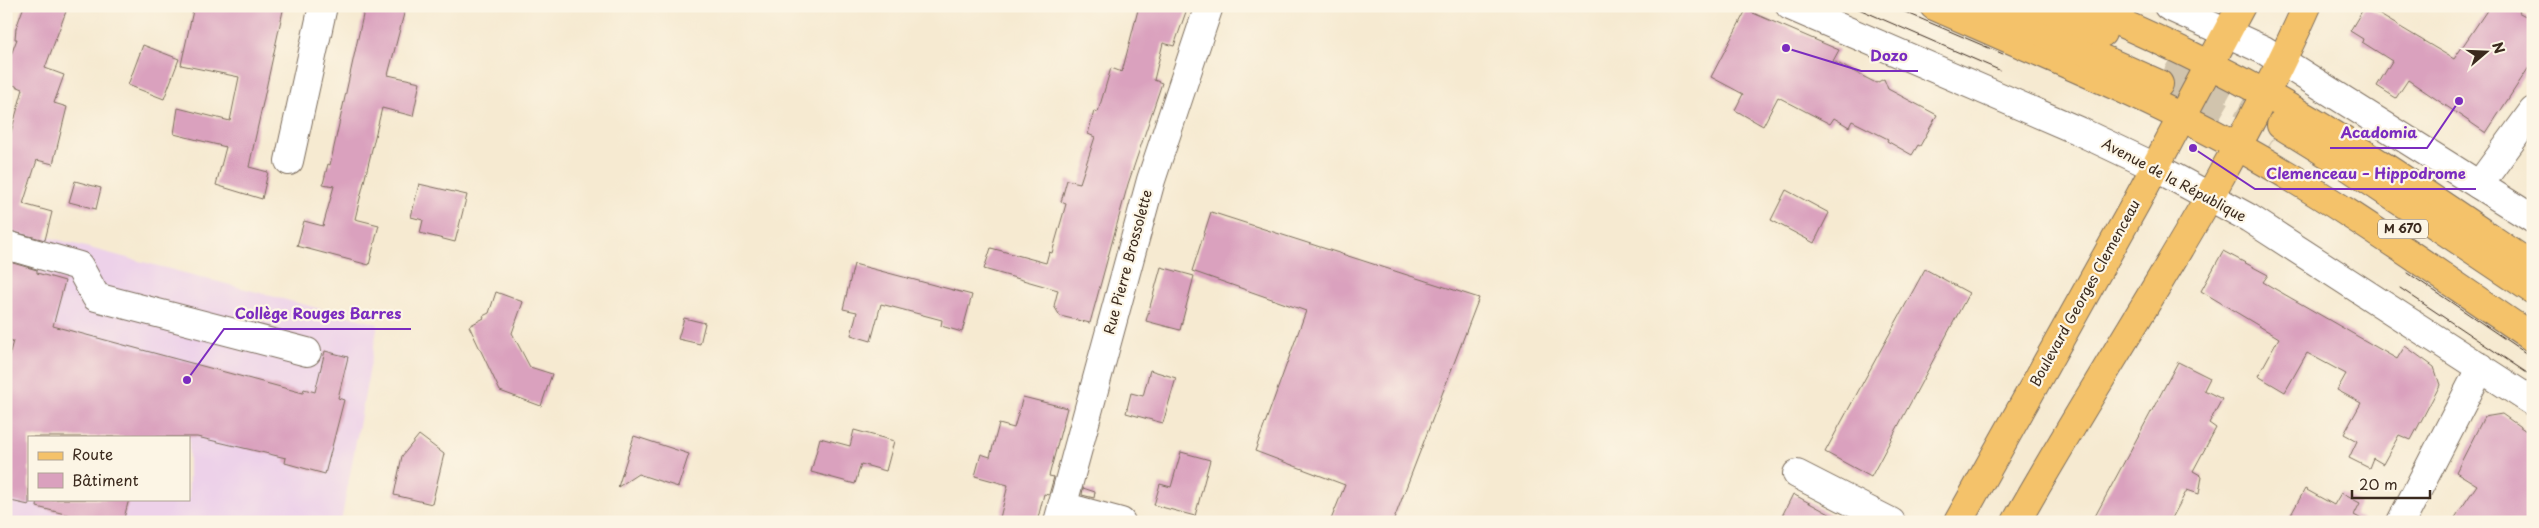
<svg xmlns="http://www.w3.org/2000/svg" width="2539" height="528" font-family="'Playpen Sans',sans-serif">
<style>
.built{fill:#edd1e9;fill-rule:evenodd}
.building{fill:#daa1be}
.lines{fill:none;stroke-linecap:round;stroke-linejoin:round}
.major-tunnel{stroke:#d1c4ad;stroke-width:28;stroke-dasharray:28 14;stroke-linecap:butt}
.minor-casing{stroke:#7c6d5d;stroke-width:30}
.major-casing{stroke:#7c6d5d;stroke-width:30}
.minor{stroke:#fff;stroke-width:28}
.major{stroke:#f4c26a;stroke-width:28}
.tram{stroke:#3b2a1e;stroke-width:1}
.labels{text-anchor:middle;stroke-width:4.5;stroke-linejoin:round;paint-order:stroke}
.shield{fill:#fcf5e5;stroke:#75675a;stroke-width:1}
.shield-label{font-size:12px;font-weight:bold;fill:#3b2a1e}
.street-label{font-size:14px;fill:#3b2a1e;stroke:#fcf5e5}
.leader{fill:none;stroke:#7b2cbf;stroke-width:2}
.callout-dot{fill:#7b2cbf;stroke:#fcf5e5;stroke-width:2}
.callout-label{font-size:15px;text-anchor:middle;font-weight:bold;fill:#7b2cbf;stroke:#fcf5e5;stroke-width:4.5;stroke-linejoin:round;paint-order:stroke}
</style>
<rect width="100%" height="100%" fill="#fcf5e5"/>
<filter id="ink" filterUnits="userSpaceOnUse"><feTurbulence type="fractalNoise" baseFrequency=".02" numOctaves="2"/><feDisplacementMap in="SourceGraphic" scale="10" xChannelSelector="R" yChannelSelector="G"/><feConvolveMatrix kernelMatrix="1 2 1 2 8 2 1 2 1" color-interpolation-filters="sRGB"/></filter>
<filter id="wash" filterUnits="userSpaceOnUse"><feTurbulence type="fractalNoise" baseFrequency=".0096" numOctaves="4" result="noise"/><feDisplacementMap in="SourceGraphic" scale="20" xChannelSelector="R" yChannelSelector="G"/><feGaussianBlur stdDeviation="1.12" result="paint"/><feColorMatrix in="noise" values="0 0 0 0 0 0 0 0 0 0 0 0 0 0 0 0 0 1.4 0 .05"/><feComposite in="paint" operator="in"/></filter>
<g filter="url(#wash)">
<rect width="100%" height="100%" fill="#f6ead1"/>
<path class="built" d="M6,226l372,98 -37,198h-335zM29,437h160v62h-160z"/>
<g id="blocks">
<g class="building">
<polygon points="24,6 68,6 45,68 64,75 54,103 67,107 53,164 37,160 23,204 52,212 45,240 6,230 6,150 23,89 6,82 6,68 17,39 15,39 16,28"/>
<polygon points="194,6 284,6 249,167 268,172 262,199 216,185 226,147 174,134 178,108 230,121 239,77 181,65"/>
<polygon points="365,6 406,6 388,75 420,82 413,116 382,108 355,219 379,225 369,265 297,246 304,221 323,226 334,186 323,184 328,164 330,165"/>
<polygon points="1139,6 1188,6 1174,46 1163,43 1154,80 1162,83 1128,184 1090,323 1060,316 1054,306 1058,290 984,269 991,248 1046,263 1049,252 1052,253 1066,204 1061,202 1067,180 1080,183 1095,137 1088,134 1094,111 1098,112 1111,68 1122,72"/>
<polygon points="2365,6 2454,59 2490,6 2521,6 2518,12 2533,20 2533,61 2486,133 2408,80 2396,98 2377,86 2392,61 2362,42 2363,39 2350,31"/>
<polygon points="1746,10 1839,50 1833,61 1876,83 1884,79 1888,89 1937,115 1920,146 1918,145 1912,155 1887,141 1888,139 1852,121 1849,127 1834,118 1830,124 1778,97 1763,126 1735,110 1743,94 1711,77"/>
<polygon points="143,45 179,59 164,99 128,85"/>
<polygon points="75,181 101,188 96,209 69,202"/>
<polygon points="419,184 467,195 455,242 420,233 423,220 411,217"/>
<polygon points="1786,190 1829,213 1814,243 1771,220"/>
<polygon points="1211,212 1479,298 1393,522 1330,522 1345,485 1255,451 1306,311 1192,271"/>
<polygon points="2223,251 2268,275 2263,282 2397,359 2405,346 2434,367 2440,385 2411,440 2399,435 2383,464 2373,458 2369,468 2349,458 2357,441 2344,434 2361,403 2337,390 2346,374 2307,353 2285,392 2258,376 2279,338 2201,291"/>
<polygon points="6,261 37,270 37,273 65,281 53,326 303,393 304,389 315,392 325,351 348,357 338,398 344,400 325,474 285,463 286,458 197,437 29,437 29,505 6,500 6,367 13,341 6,340"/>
<polygon points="854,264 972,295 962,332 941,326 942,320 881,304 871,341 851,335 857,312 843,309"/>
<polygon points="1161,267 1194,276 1180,330 1146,321"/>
<polygon points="1925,269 1969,293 1871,477 1825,452"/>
<polygon points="496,292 523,302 512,333 530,367 552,374 541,406 500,391 469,326 484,318 483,316 489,313"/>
<polygon points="684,318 705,323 700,344 678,339"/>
<polygon points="2178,362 2210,378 2204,390 2222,399 2209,423 2216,428 2193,471 2202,476 2199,494 2187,490 2170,522 2092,522"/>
<polygon points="1150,370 1176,378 1163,423 1126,413 1131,393 1143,396"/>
<polygon points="1023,397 1067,408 1049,476 1054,477 1049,495 1044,494 1037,522 1014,522 1000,518 1008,485 975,476 981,454 990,457 999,424 1014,428"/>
<polygon points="2502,414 2533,436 2533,522 2452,522 2477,485 2456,472 2484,417"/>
<polygon points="854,430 894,441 886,471 861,464 855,484 811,472 820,438 850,446"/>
<polygon points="419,435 444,454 432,504 394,495 402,456"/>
<polygon points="634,436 689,454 678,487 638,474 618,487"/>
<polygon points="1181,452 1210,460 1195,516 1154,505 1160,484 1171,487"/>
<polygon points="1083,488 1095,492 1094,498 1082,495"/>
<polygon points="2305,489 2334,505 2341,493 2360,503 2354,515 2367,522 2287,522"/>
<polygon points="1793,494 1844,522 1779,522"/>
<polygon points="38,499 129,499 123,522 97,522 37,507"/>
</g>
</g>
</g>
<g filter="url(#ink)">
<use href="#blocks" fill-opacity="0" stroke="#7c6d5d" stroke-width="1"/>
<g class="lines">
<g class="major-tunnel">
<polyline points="2168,62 2281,125"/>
<polyline points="2159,84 2220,114 2271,144"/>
</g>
<g class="minor-casing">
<g id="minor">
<polyline points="1790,6 2081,132 2155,167 2249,218 2533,402"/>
<polyline points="2168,6 2264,50 2533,219"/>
<polyline points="289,161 323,6"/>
<polyline points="2479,185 2533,111"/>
<polyline points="6,245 79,266 96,297 307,352"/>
<polyline points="1797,474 1891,522"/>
<polyline points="1062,506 1121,522"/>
<polyline points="1058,522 1151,180 1209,6"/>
<polyline points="2401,522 2481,367"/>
</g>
</g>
<g class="major-casing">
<g id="major">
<path d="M1934,6c102,45 206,87 303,140 102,56 199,127 296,192"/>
<polyline points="1983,6 2159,84"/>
<polyline points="2040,6 2102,33"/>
<path d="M2083,6c70,31 139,62 205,101 84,49 164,105 245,160"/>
<polyline points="2281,125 2349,167 2533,290"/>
<polyline points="1958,522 2137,201 2241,6"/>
<path d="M2016,522c97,-172 211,-335 291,-516"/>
</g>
</g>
<use href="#minor" class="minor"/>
<use href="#major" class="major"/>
<g class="tram">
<polyline points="1852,6 1999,70"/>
<polyline points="1891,6 2003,54"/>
<polyline points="2408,273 2533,358"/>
<polyline points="2400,288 2533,377"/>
</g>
</g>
</g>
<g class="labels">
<rect class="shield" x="2378" y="219.5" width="50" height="19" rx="4"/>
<g class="shield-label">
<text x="2403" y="233">M 670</text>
</g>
<g class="street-label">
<text transform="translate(2174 180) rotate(28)" y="5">Avenue de la République</text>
<text transform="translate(1128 262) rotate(-75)" y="5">Rue Pierre Brossolette</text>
<text transform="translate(2085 293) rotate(-61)" y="5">Boulevard Georges Clemenceau</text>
</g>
</g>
<path class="leader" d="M1786 48L1861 71H1918M2459 101L2427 148H2330M2193 148L2255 189H2476M187 380L224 329H411"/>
<g class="callout-dot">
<circle cx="1786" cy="48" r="5"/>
<circle cx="2459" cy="101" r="5"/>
<circle cx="2193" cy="148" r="5"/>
<circle cx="187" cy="380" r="5"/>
</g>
<g class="callout-label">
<text x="1889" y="61">Dozo</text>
<text x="2379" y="138">Acadomia</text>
<text x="2366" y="179">Clemenceau – Hippodrome</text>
<text x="318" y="319">Collège Rouges Barres</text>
</g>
<rect width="2539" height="528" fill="none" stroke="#fcf5e5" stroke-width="25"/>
<rect x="28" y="436" width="162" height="65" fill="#fcf5e5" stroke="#afa495"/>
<rect x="38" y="452" width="25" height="8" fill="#f4c26a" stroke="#afa495"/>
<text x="72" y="460" font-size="15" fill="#3b2a1e">Route</text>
<rect x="38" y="473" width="25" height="15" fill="#daa1be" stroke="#afa495"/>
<text x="72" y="486" font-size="15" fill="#3b2a1e">Bâtiment</text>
<g transform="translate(2486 52) rotate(71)" stroke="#fcf5e5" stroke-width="4" paint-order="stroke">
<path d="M0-4L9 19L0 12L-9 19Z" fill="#3b2a1e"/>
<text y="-8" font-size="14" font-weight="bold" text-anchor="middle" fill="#3b2a1e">N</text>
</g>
<path d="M2352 490v8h78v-8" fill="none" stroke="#3b2a1e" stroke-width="2.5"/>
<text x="2359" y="490" font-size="15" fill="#3b2a1e" stroke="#fcf5e5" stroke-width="4" paint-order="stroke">20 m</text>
</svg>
